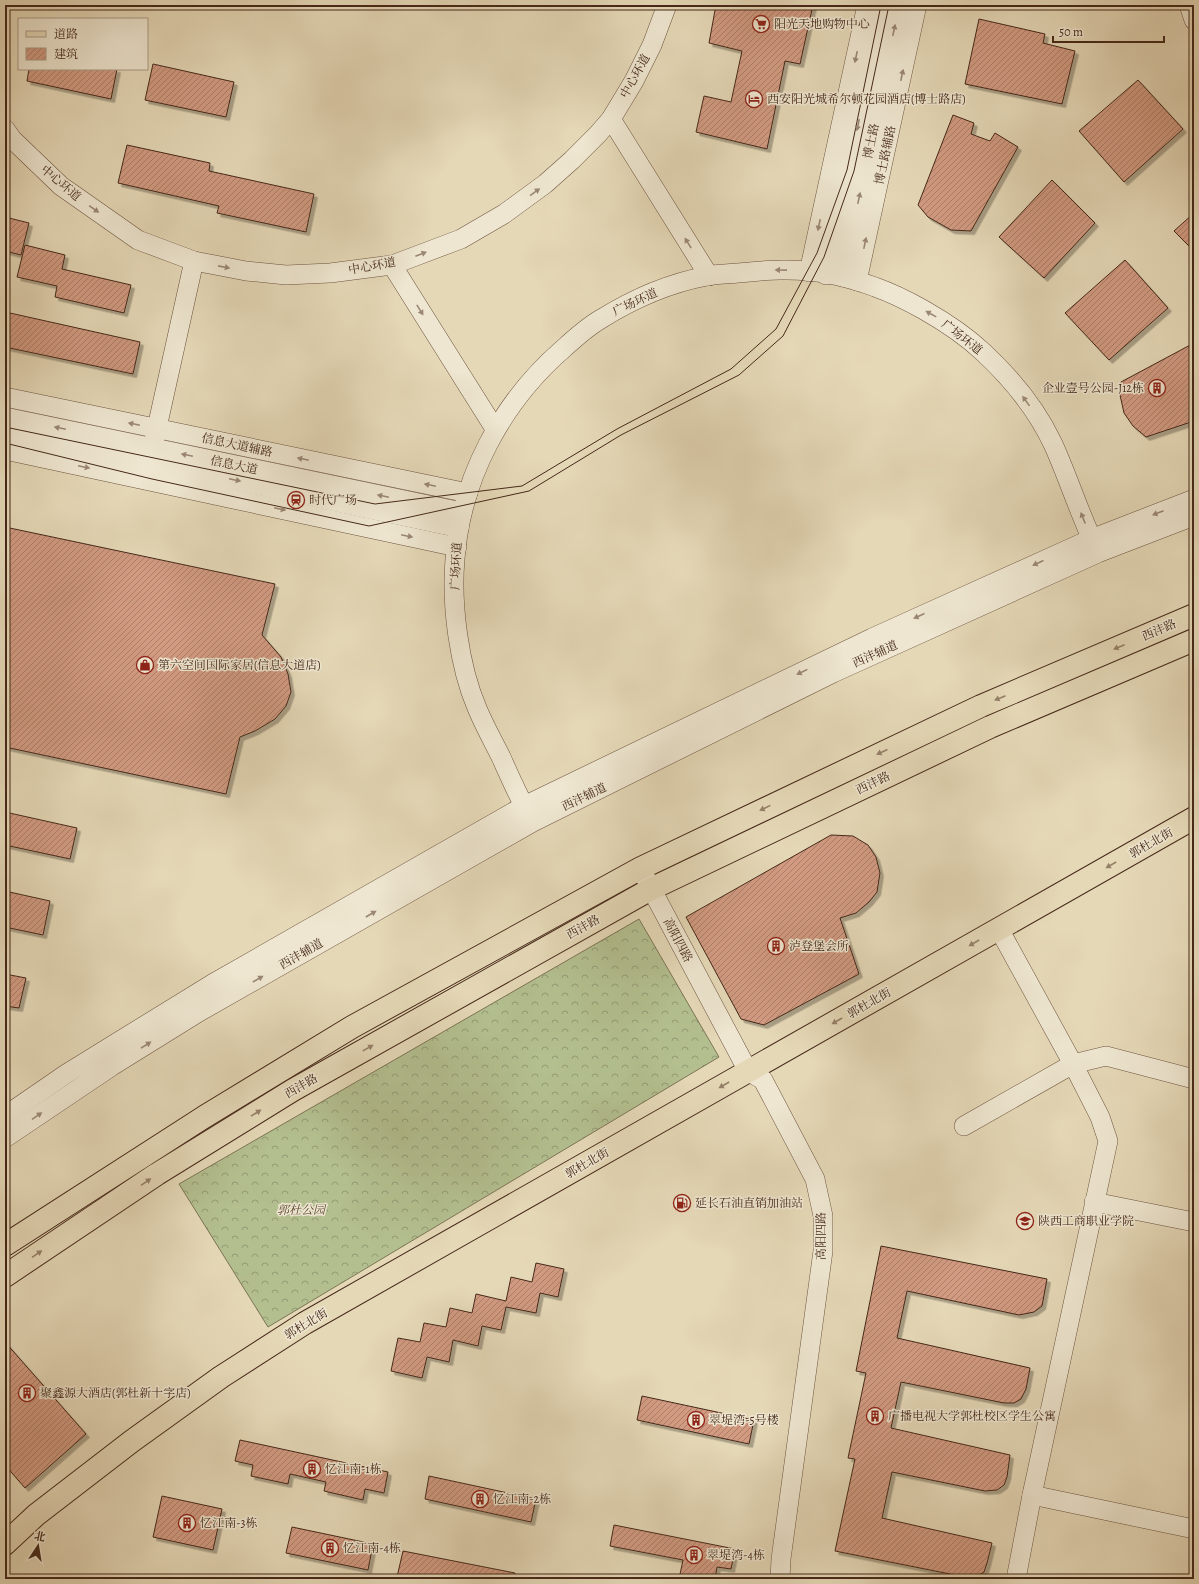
<svg xmlns="http://www.w3.org/2000/svg" width="1199" height="1584" font-family="Alegreya,'Noto Serif SC',serif">
<style>
.forest{fill:url(#forest-crowns);stroke:#7c7454}
.building{fill:url(#building-hatch);stroke:#452819;filter:url(#shadow)}
.lines{fill:none;stroke-linecap:round;stroke-linejoin:round}
.minor-casing{stroke:#6d5440;stroke-width:20}
.major-casing{stroke:#452819;stroke-width:24}
.highway-casing{stroke:#452819;stroke-width:24}
.minor{stroke:#eee6d0;stroke-width:19}
.major{stroke:#e5d8b7;stroke-width:22}
.highway{stroke:#e5d8b7;stroke-width:22}
.tram{stroke:#452819;stroke-width:1}
.oneway{fill:#9a8774}
.oneway2{fill:#958068}
.labels{text-anchor:middle;stroke-width:3;stroke-linejoin:round;paint-order:stroke}
.poi-label{font-size:12px;fill:#452819;stroke:#eee6d0;text-anchor:start}
.street-label{font-size:12px;fill:#452819;stroke:#eee6d0}
.park-label{font-size:12px;font-style:italic;fill:#5b4631;stroke:#eee6d0}
</style>
<defs>
<pattern id="forest-crowns" width="20" height="18" patternUnits="userSpaceOnUse"><rect width="20" height="18" fill="#b3bf8f"/><path d="M2 6a3 3 0 1 1 6 0M12 15a3 3 0 1 1 6 0" fill="none" stroke="#939b74"/></pattern>
<pattern id="building-hatch" width="6" height="6" patternUnits="userSpaceOnUse"><rect width="6" height="6" fill="#d19a81"/><path d="M-1 1l2-2M0 6l6-6M5 7l2-2" fill="none" stroke="#ab7e69"/></pattern>
<filter id="shadow"><feDropShadow dx="3.5" dy="3.5" stdDeviation="0" flood-color="#0004"/></filter>
</defs>
<rect width="100%" height="100%" fill="#e5d8b7"/>
<filter id="stains"><feTurbulence type="fractalNoise" baseFrequency=".005" numOctaves="4"/><feColorMatrix values="0 0 0 0 .2 0 0 0 0 .09 0 0 0 0 .02 0 0 0 .5 -.17"/></filter>
<radialGradient id="worn" r=".72"><stop offset=".6" stop-color="#630" stop-opacity="0"/><stop offset="1" stop-color="#630" stop-opacity=".3"/></radialGradient>
<polygon class="forest" points="639,919 719,1057 268,1327 179,1184"/>
<g class="building">
<polygon points="716,5 813,5 800,64 785,61 767,149 696,132 704,96 731,102 742,51 709,43"/>
<polygon points="979,19 1045,34 1043,43 1075,51 1062,104 965,84"/>
<polygon points="153,64 234,82 226,117 145,100"/>
<polygon points="29,69 117,69 111,99 27,81"/>
<polygon points="1138,80 1183,129 1124,182 1079,131"/>
<polygon points="953,115 974,123 971,134 990,141 995,133 1018,147 971,231 951,230 928,217 918,205"/>
<polygon points="127,145 210,163 209,171 314,194 306,232 217,213 219,206 118,183"/>
<polygon points="1052,180 1095,223 1044,278 999,237"/>
<polygon points="1194,213 1194,251 1174,231"/>
<polygon points="5,217 29,223 21,255 5,251"/>
<polygon points="25,245 65,255 62,269 131,285 124,313 55,297 57,286 17,277"/>
<polygon points="1125,260 1168,308 1109,360 1065,313"/>
<polygon points="10,313 140,342 133,374 5,347 5,336"/>
<polygon points="1194,343 1194,421 1146,437 1133,426 1124,413 1120,395 1121,382"/>
<polygon points="5,527 275,584 262,635 281,657 288,674 291,692 286,706 275,719 255,731 240,737 226,794 5,747"/>
<polygon points="5,812 77,828 70,859 5,845"/>
<polygon points="831,835 853,836 868,845 876,857 880,873 877,892 869,902 856,913 840,918 859,974 764,1025 741,1019 686,917"/>
<polygon points="5,891 50,901 43,935 5,927"/>
<polygon points="5,974 26,978 19,1008 5,1006"/>
<polygon points="881,1246 1047,1279 1042,1306 1034,1312 1019,1315 907,1291 897,1338 1030,1368 1026,1389 1021,1399 1014,1403 1004,1403 901,1382 891,1428 1010,1455 1007,1477 1004,1485 997,1490 985,1491 892,1472 882,1518 992,1543 987,1563 984,1572 977,1576 965,1577 835,1551 855,1459 848,1458 866,1373 856,1371"/>
<polygon points="536,1263 564,1269 558,1297 540,1293 536,1313 506,1307 501,1330 482,1326 478,1346 453,1340 449,1362 427,1357 422,1378 391,1371 398,1338 420,1342 424,1323 446,1327 450,1308 472,1313 476,1294 506,1301 511,1277 532,1282"/>
<polygon points="5,1342 86,1434 25,1488 5,1465"/>
<polygon points="642,1396 754,1420 749,1444 637,1420"/>
<polygon points="240,1440 388,1472 384,1493 365,1489 363,1500 324,1491 326,1482 290,1474 288,1484 251,1476 253,1465 235,1461"/>
<polygon points="429,1476 536,1499 531,1522 425,1499"/>
<polygon points="162,1496 222,1509 213,1550 153,1537"/>
<polygon points="614,1525 735,1549 731,1569 717,1567 715,1579 679,1579 683,1560 610,1546"/>
<polygon points="292,1527 373,1544 368,1570 286,1553"/>
<polygon points="403,1551 515,1573 515,1579 409,1579 397,1577"/>
</g>
<g class="lines">
<g class="minor-casing">
<g id="minor">
<polyline points="1189,5 1194,20"/>
<polyline points="611,119 709,276"/>
<polyline points="5,129 12,139 61,186 138,240 194,261 246,271 286,275 330,273 392,265 461,239 504,214 545,184 572,160 598,134 611,119 634,81 652,45 667,5"/>
<polyline points="392,265 495,429"/>
<polyline points="809,272 867,5"/>
<polyline points="826,275 884,5"/>
<polyline points="843,277 900,5"/>
<polyline points="857,281 917,5"/>
<polyline points="5,397 468,493"/>
<polyline points="5,417 462,512"/>
<polyline points="5,432 459,528"/>
<polyline points="154,441 194,261"/>
<polyline points="5,450 457,547"/>
<path d="M530,817c-11,-19 -20,-40 -29,-60 -8,-16 -17,-32 -24,-49 -18,-42 -26,-103 -22,-149 6,-81 47,-157 108,-210 12,-11 24,-22 38,-30 32,-20 69,-36 106,-43 10,-2 21,-2 31,-3 14,-1 28,-3 42,-3 31,-1 66,6 95,17 17,6 33,14 49,23 21,12 42,26 59,42 28,26 54,58 70,92 16,35 27,72 44,106"/>
<polyline points="644,875 748,1071 763,1080 815,1179 823,1216 823,1251 781,1559 780,1579"/>
<polyline points="999,929 1073,1064 1100,1117 1108,1141 1032,1495 1016,1579"/>
<polyline points="5,1116 66,1074 212,984 524,806 872,638 1091,539 1194,499"/>
<polyline points="964,1126 1073,1064 1106,1056 1194,1079"/>
<polyline points="5,1138 112,1066 199,1012 533,822 833,673 1098,553 1194,516"/>
<polyline points="1094,1202 1194,1222"/>
<polyline points="1032,1495 1194,1529"/>
</g>
</g>
<g class="major-casing">
<polyline id="major" points="5,1544 36,1515 132,1441 221,1377 305,1323 1194,818"/>
</g>
<g class="highway-casing">
<g id="highway">
<polyline points="5,1245 204,1117 352,1027 641,868 981,706 1194,615"/>
<polyline points="5,1276 157,1174 293,1090 651,889 990,727 1194,640"/>
</g>
</g>
<use href="#minor" class="minor"/>
<use href="#major" class="major"/>
<use href="#highway" class="highway"/>
<g class="tram">
<polyline points="5,427 375,504 522,486 617,429 731,369 776,329 817,253 847,170 881,5"/>
<polyline points="5,443 152,479 369,526 529,491 621,435 739,375 783,336 824,257 854,171 889,5"/>
</g>
</g>
<defs><path id="oneway-solid" d="M-6-.8H1V-3.2L6.5 0L1 3.2V.8H-6Z"/></defs>
<g class="oneway">
<use href="#oneway-solid" transform="translate(894 30) rotate(-78)"/>
<use href="#oneway-solid" transform="translate(856 57) rotate(102)"/>
<use href="#oneway-solid" transform="translate(902 75) rotate(-78)"/>
<use href="#oneway-solid" transform="translate(858 125) rotate(102)"/>
<use href="#oneway-solid" transform="translate(535 192) rotate(-36)"/>
<use href="#oneway-solid" transform="translate(859 198) rotate(-78)"/>
<use href="#oneway-solid" transform="translate(94 209) rotate(35)"/>
<use href="#oneway-solid" transform="translate(819 225) rotate(102)"/>
<use href="#oneway-solid" transform="translate(688 243) rotate(-122)"/>
<use href="#oneway-solid" transform="translate(865 243) rotate(-78)"/>
<use href="#oneway-solid" transform="translate(421 254) rotate(-21)"/>
<use href="#oneway-solid" transform="translate(224 267) rotate(11)"/>
<use href="#oneway-solid" transform="translate(781 270) rotate(-179)"/>
<use href="#oneway-solid" transform="translate(420 310) rotate(58)"/>
<use href="#oneway-solid" transform="translate(931 314) rotate(-151)"/>
<use href="#oneway-solid" transform="translate(1026 401) rotate(-126)"/>
<use href="#oneway-solid" transform="translate(134 424) rotate(-168)"/>
<use href="#oneway-solid" transform="translate(60 428) rotate(-168)"/>
<use href="#oneway-solid" transform="translate(187 455) rotate(-168)"/>
<use href="#oneway-solid" transform="translate(303 459) rotate(-168)"/>
<use href="#oneway-solid" transform="translate(84 467) rotate(12)"/>
<use href="#oneway-solid" transform="translate(235 480) rotate(12)"/>
<use href="#oneway-solid" transform="translate(430 485) rotate(-168)"/>
<use href="#oneway-solid" transform="translate(383 496) rotate(-168)"/>
<use href="#oneway-solid" transform="translate(280 509) rotate(12)"/>
<use href="#oneway-solid" transform="translate(1158 513) rotate(159)"/>
<use href="#oneway-solid" transform="translate(1083 518) rotate(-112)"/>
<use href="#oneway-solid" transform="translate(407 536) rotate(12)"/>
<use href="#oneway-solid" transform="translate(1038 563) rotate(156)"/>
<use href="#oneway-solid" transform="translate(919 616) rotate(156)"/>
<use href="#oneway-solid" transform="translate(802 672) rotate(154)"/>
<use href="#oneway-solid" transform="translate(371 914) rotate(-30)"/>
<use href="#oneway-solid" transform="translate(258 979) rotate(-30)"/>
<use href="#oneway-solid" transform="translate(146 1045) rotate(-32)"/>
<use href="#oneway-solid" transform="translate(37 1116) rotate(-34)"/>
</g>
<g class="oneway2">
<use href="#oneway-solid" transform="translate(1119 647) rotate(157)"/>
<use href="#oneway-solid" transform="translate(1000 698) rotate(157)"/>
<use href="#oneway-solid" transform="translate(882 752) rotate(155)"/>
<use href="#oneway-solid" transform="translate(765 808) rotate(154)"/>
<use href="#oneway-solid" transform="translate(1111 865) rotate(150)"/>
<use href="#oneway-solid" transform="translate(974 943) rotate(150)"/>
<use href="#oneway-solid" transform="translate(837 1021) rotate(150)"/>
<use href="#oneway-solid" transform="translate(368 1048) rotate(-29)"/>
<use href="#oneway-solid" transform="translate(724 1085) rotate(150)"/>
<use href="#oneway-solid" transform="translate(256 1113) rotate(-32)"/>
<use href="#oneway-solid" transform="translate(146 1182) rotate(-34)"/>
<use href="#oneway-solid" transform="translate(37 1254) rotate(-34)"/>
</g>
<defs>
<g id="supermarket-ring" transform="scale(0.9)"><circle r="9.5" fill="#eee6d0" stroke="#8f2418" stroke-width="1.5"/><path d="M-6-5.5h2.5l.6 2H6L4.5 2H-2.5L-4.4-4H-6ZM-1.5 3.2a1.3 1.3 0 1 0 .1 0ZM3 3.2a1.3 1.3 0 1 0 .1 0Z" fill="#8f2418"/></g>
<g id="hotel-ring" transform="scale(0.9)"><circle r="9.5" fill="#eee6d0" stroke="#8f2418" stroke-width="1.5"/><path d="M-6-4.5h1.5V1H6V5H4.5V3h-9V5H-6ZM-4 0a1.8 1.8 0 1 1 3.6 0ZM.5 0V-2.5h3Q6-2.5 6 0Z" fill="#8f2418"/></g>
<g id="building-ring" transform="scale(0.9)"><circle r="9.5" fill="#eee6d0" stroke="#8f2418" stroke-width="1.5"/><path d="M-4-6H4V6H1V3H-1V6H-4ZM-2.5-4.3h1.7v1.8h-1.7ZM.8-4.3h1.7v1.8H.8ZM-2.5-1h1.7V.8h-1.7ZM.8-1h1.7V.8H.8Z" fill="#8f2418"/></g>
<g id="station-ring" transform="scale(0.9)"><circle r="9.5" fill="#eee6d0" stroke="#8f2418" stroke-width="1.5"/><path d="M-3-6H3Q5-6 5-4V2Q5 4 3 4L4.5 6H3L1.5 4h-3L-3 6H-4.5L-3 4Q-5 4-5 2V-4Q-5-6-3-6ZM-3.5-4v3h7v-3ZM-3.5 1v1.5H-2V1ZM2 1v1.5H3.5V1Z" fill="#8f2418"/></g>
<g id="shop-ring" transform="scale(0.9)"><circle r="9.5" fill="#eee6d0" stroke="#8f2418" stroke-width="1.5"/><path d="M-5-2.5h2.3a2.7 3.5 0 0 1 5.4 0H5L5.5 6h-11ZM-1.5-2.5h3a1.5 2.3 0 0 0-3 0Z" fill="#8f2418"/></g>
<g id="fuel-ring" transform="scale(0.9)"><circle r="9.5" fill="#eee6d0" stroke="#8f2418" stroke-width="1.5"/><path d="M-5.5-6h7V0h2V4h1.3V-2.5L3-4.5l.8-.8L6-3V5H2.5V1h-1V6h-7ZM-4.2-4.7v3.2H.2V-4.7Z" fill="#8f2418"/></g>
<g id="university-ring" transform="scale(0.9)"><circle r="9.5" fill="#eee6d0" stroke="#8f2418" stroke-width="1.5"/><path d="M0-5L7-2L0 1L-7-2ZM-4 1L0 2.5L4 1V4Q0 6-4 4Z" fill="#8f2418"/></g>
</defs>
<g fill-rule="evenodd">
<use href="#supermarket-ring" x="761" y="24"/>
<use href="#hotel-ring" x="754" y="99"/>
<use href="#building-ring" x="1157" y="388"/>
<use href="#station-ring" x="296" y="500"/>
<use href="#shop-ring" x="145" y="665"/>
<use href="#building-ring" x="776" y="946"/>
<use href="#fuel-ring" x="682" y="1203"/>
<use href="#university-ring" x="1025" y="1221"/>
<use href="#building-ring" x="27" y="1393"/>
<use href="#building-ring" x="875" y="1416"/>
<use href="#building-ring" x="696" y="1420"/>
<use href="#building-ring" x="312" y="1469"/>
<use href="#building-ring" x="480" y="1499"/>
<use href="#building-ring" x="187" y="1523"/>
<use href="#building-ring" x="330" y="1548"/>
<use href="#building-ring" x="694" y="1555"/>
</g>
<g class="labels">
<g class="poi-label">
<text x="774" y="28">阳光天地购物中心</text>
<text x="767" y="103">西安阳光城希尔顿花园酒店(博士路店)</text>
<text x="1144" y="392" text-anchor="end">企业壹号公园-J12栋</text>
<text x="309" y="504">时代广场</text>
<text x="158" y="669">第六空间国际家居(信息大道店)</text>
<text x="789" y="950">泸登堡会所</text>
<text x="695" y="1207">延长石油直销加油站</text>
<text x="1038" y="1225">陕西工商职业学院</text>
<text x="40" y="1397">聚鑫源大酒店(郭杜新十字店)</text>
<text x="888" y="1420">广播电视大学郭杜校区学生公寓</text>
<text x="709" y="1424">翠堤湾-5号楼</text>
<text x="325" y="1473">忆江南-1栋</text>
<text x="493" y="1503">忆江南-2栋</text>
<text x="200" y="1527">忆江南-3栋</text>
<text x="343" y="1552">忆江南-4栋</text>
<text x="707" y="1559">翠堤湾-4栋</text>
</g>
<g class="street-label">
<text transform="translate(635 76) rotate(-61)" y="4">中心环道</text>
<text transform="translate(871 141) rotate(-78)" y="4">博士路</text>
<text transform="translate(885 155) rotate(-78)" y="4">博士路辅路</text>
<text transform="translate(61 183) rotate(40)" y="4">中心环道</text>
<text transform="translate(372 266) rotate(-10)" y="4">中心环道</text>
<text transform="translate(635 302) rotate(-25)" y="4">广场环道</text>
<text transform="translate(962 337) rotate(38)" y="4">广场环道</text>
<text transform="translate(237 445) rotate(12)" y="4">信息大道辅路</text>
<text transform="translate(234 465) rotate(12)" y="4">信息大道</text>
<text transform="translate(456 566) rotate(-87)" y="4">广场环道</text>
<text transform="translate(1159 630) rotate(-23)" y="4">西沣路</text>
<text transform="translate(875 654) rotate(-24)" y="4">西沣辅道</text>
<text transform="translate(873 783) rotate(-26)" y="4">西沣路</text>
<text transform="translate(584 797) rotate(-26)" y="4">西沣辅道</text>
<text transform="translate(1151 843) rotate(-30)" y="4">郭杜北街</text>
<text transform="translate(583 927) rotate(-29)" y="4">西沣路</text>
<text transform="translate(678 940) rotate(62)" y="4">高阳四路</text>
<text transform="translate(301 954) rotate(-30)" y="4">西沣辅道</text>
<text transform="translate(869 1003) rotate(-30)" y="4">郭杜北街</text>
<text transform="translate(301 1086) rotate(-30)" y="4">西沣路</text>
<text transform="translate(587 1163) rotate(-30)" y="4">郭杜北街</text>
<text transform="translate(821 1236) rotate(-90)" y="4">高阳四路</text>
<text transform="translate(306 1324) rotate(-31)" y="4">郭杜北街</text>
</g>
<g class="park-label">
<text x="301" y="1214">郭杜公园</text>
</g>
</g>
<rect width="1199" height="1584" fill="none" stroke="#e5d8b7" stroke-width="20"/>
<rect x="6" y="6" width="1187" height="1572" fill="none" stroke="#452819" stroke-width="2"/>
<rect x="10" y="10" width="1179" height="1564" fill="none" stroke="#452819"/>
<rect x="18" y="18" width="130" height="52" fill="#eee6d0" stroke="#aa9a87"/>
<rect x="26" y="31" width="20" height="6" fill="#e5d8b7" stroke="#aa9a87"/>
<text x="54" y="38" font-size="12" fill="#452819">道路</text>
<rect x="26" y="48" width="20" height="12" fill="url(#building-hatch)" stroke="#aa9a87"/>
<text x="54" y="58" font-size="12" fill="#452819">建筑</text>
<g transform="translate(38 1546) rotate(12)" stroke="#eee6d0" stroke-width="3" paint-order="stroke">
<path d="M0-3L7 15L0 10L-7 15Z" fill="#452819"/>
<text y="-6" font-size="11" font-weight="bold" text-anchor="middle" fill="#452819">北</text>
</g>
<path d="M1053 36v6h111v-6" fill="none" stroke="#452819" stroke-width="2"/>
<text x="1059" y="36" font-size="12" fill="#452819" stroke="#eee6d0" stroke-width="3" paint-order="stroke">50 m</text>
<rect width="100%" height="100%" filter="url(#stains)"/>
<rect width="100%" height="100%" fill="url(#worn)"/>
</svg>
